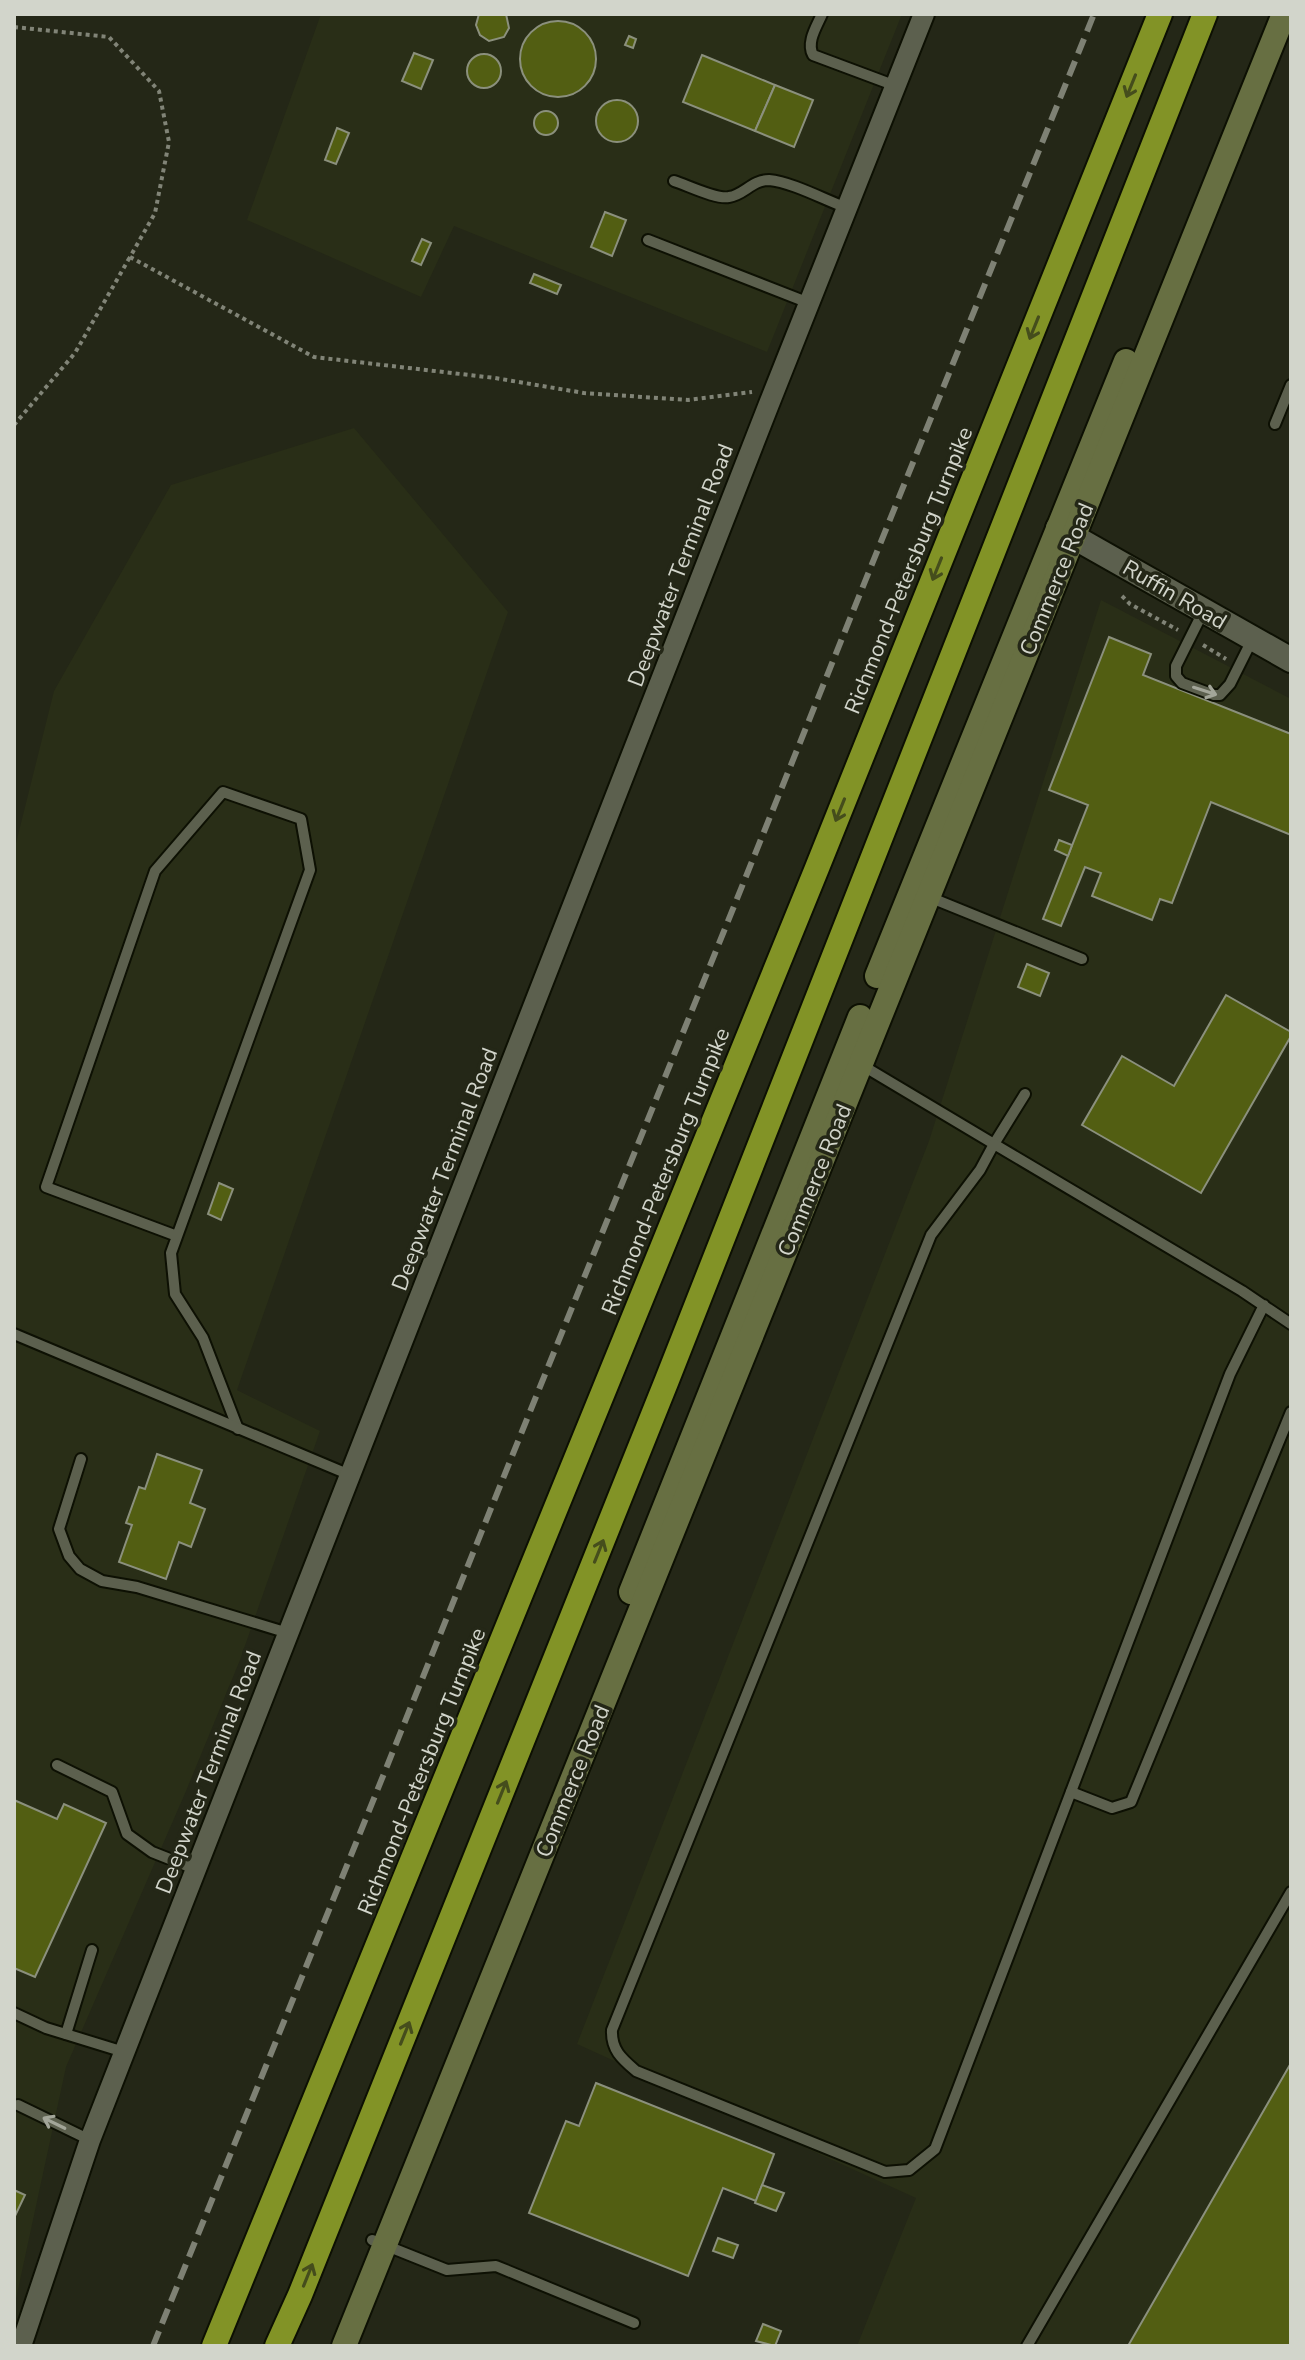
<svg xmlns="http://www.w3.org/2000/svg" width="1305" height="2360" font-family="'Nunito Sans',sans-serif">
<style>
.built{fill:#292e17}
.building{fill:#525e12;stroke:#8b907d;stroke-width:2}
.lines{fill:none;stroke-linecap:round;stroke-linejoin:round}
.service-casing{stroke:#0d1003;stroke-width:14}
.minor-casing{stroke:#0d1003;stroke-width:24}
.tertiary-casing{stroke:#0d1003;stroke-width:28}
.secondary-casing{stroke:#0d1003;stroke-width:28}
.motorway-casing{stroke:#0d1003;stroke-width:28}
.path{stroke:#818477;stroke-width:4;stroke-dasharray:4 4;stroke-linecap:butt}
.service{stroke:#5c604e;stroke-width:10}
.minor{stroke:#5c604e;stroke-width:20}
.tertiary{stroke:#5c604e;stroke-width:24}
.secondary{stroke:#676f42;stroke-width:24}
.motorway{stroke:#829326;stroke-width:24}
.rail{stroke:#7e8174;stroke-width:6;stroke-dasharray:16 8;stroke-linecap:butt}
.oneway{stroke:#454d1c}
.oneway2{stroke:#a3a699}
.labels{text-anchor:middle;stroke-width:7;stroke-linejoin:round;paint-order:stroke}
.street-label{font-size:22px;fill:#d2d5cb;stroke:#242717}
</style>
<rect width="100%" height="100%" fill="#242717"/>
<g class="built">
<polygon points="321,14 902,14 767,352 454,226 421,297 247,220"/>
<polygon points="354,428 508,612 237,1390 320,1431 240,1660 186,1791 66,2067 14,2308 14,851 54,691 171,485"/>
<polygon points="1101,600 1291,699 1291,2346 857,2346 916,2198 577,2044 929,1141"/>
</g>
<g class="building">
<polygon points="479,14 506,14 509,28 504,37 489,41 480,35 476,25"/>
<circle cx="558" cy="59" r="38"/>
<polygon points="629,36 636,39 633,48 625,45"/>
<polygon points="414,53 433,60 421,89 402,81"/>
<circle cx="484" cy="71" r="17"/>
<polygon points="702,55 775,85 755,131 683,102"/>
<polygon points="775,85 813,100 794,147 755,131"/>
<circle cx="617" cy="121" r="21"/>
<circle cx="546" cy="123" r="12"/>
<polygon points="337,128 349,133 336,164 325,160"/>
<polygon points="605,212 626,220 612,256 591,247"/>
<polygon points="422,239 431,243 421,265 412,261"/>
<polygon points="534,274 561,285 557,294 530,283"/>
<polygon points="1109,637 1151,654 1143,675 1291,734 1291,835 1211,802 1172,903 1160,899 1152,920 1092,896 1101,873 1085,867 1061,926 1043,919 1088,805 1049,790"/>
<polygon points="1059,840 1072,845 1068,856 1055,850"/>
<polygon points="1027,964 1049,973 1040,996 1018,987"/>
<polygon points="1226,995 1291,1032 1291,1036 1201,1193 1082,1125 1122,1056 1174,1086"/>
<polygon points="219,1183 233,1189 221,1220 208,1214"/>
<polygon points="157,1454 202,1470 190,1503 205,1509 191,1547 179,1542 166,1579 119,1562 132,1525 126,1523 139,1487 145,1489"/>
<polygon points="14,1800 57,1819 64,1804 106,1823 35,1977 14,1968"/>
<polygon points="1291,2063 1291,2346 1128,2346"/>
<polygon points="596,2083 774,2154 756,2201 723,2188 688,2276 529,2213 566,2121 579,2126"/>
<polygon points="762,2185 784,2193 776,2211 755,2203"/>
<polygon points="14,2190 25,2195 14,2218"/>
<polygon points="718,2238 738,2245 733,2258 713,2251"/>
<polygon points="763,2324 781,2331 775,2346 756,2341"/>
</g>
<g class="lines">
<g class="service-casing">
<g id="service">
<path d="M822,14c-5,12 -16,28 -9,41l83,31"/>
<path d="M674,181c13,4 43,19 55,16 15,-2 23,-17 40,-17 23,2 56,20 78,28"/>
<polyline points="648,240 809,303"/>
<polyline points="1275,424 1291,385"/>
<polyline points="1203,612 1176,666 1176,676 1182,683 1214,695 1220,695 1230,684 1253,638"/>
<polyline points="929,897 1082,959"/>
<polyline points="860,1064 994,1144 1025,1094"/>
<polyline points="177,1236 46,1187 155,871 223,792 301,819 310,870 171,1253 175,1294 203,1338 238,1429"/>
<path d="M1264,1305l-34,69 -295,775 -26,21 -24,2 -249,-101c-14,-12 -25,-21 -24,-41l319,-795 49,-65 14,-26 248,147 49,33"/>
<polyline points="14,1334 350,1475"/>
<polyline points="81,1459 59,1529 69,1556 80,1569 102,1581 137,1587 288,1633"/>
<polyline points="57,1765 112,1792 127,1834 152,1852 195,1869"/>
<polyline points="1071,1792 1112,1808 1131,1802 1291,1412"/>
<polyline points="14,2013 46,2028 124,2052"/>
<polyline points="66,2034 92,1950"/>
<polyline points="18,2105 90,2140"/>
<polyline points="372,2240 447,2270 496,2266 634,2323"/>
<polyline points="1027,2346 1291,1892"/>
</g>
</g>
<g class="minor-casing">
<polyline id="minor" points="21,2346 90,2140 769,404 924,14"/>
</g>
<g class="tertiary-casing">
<polyline id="tertiary" points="1058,528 1291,660"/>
</g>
<g class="secondary-casing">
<g id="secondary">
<polyline points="877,976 1126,361"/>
<polyline points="631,1592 860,1017"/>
<polyline points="344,2346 1284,14"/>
</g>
</g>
<g class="motorway-casing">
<g id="motorway">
<polyline points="214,2346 817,868 1160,14"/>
<polyline points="277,2346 300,2295 667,1380 1205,14"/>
</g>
</g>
<g class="path">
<polyline points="14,27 109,37 159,91 169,142 155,213 130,257 314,357 495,378 584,393 688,400 752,392"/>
<polyline points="14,425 75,353 130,257"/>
<polyline points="1122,596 1130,604 1178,630"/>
<polyline points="1203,645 1226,659"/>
</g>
<use href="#service" class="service"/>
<use href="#minor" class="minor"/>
<use href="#tertiary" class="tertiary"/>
<use href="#secondary" class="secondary"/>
<use href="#motorway" class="motorway"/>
<polyline class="rail" points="153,2346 1094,14"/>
</g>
<defs><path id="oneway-shaft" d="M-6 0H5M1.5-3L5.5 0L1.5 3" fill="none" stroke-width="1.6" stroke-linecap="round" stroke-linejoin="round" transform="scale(2)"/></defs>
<g class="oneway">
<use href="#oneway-shaft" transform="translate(1131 86) rotate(112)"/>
<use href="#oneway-shaft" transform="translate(1034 328) rotate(112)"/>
<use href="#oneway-shaft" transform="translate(937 569) rotate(112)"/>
<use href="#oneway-shaft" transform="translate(840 810) rotate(112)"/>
<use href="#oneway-shaft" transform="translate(599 1551) rotate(-68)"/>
<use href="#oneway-shaft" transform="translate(502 1792) rotate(-68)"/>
<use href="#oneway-shaft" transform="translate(405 2033) rotate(-68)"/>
<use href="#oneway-shaft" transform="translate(308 2275) rotate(-68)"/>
</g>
<g class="oneway2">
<use href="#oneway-shaft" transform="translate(1205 691) rotate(18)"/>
<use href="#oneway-shaft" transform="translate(54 2123) rotate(-154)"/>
</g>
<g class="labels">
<g class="street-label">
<text transform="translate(680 565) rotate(-69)" y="8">Deepwater Terminal Road</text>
<text transform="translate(908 570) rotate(-68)" y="8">Richmond-Petersburg Turnpike</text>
<text transform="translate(1056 579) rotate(-68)" y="8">Commerce Road</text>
<text transform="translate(1175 594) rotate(30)" y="8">Ruffin Road</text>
<text transform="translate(444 1169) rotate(-69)" y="8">Deepwater Terminal Road</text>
<text transform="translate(665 1171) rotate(-68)" y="8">Richmond-Petersburg Turnpike</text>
<text transform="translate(814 1180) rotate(-68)" y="8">Commerce Road</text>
<text transform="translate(421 1771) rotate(-68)" y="8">Richmond-Petersburg Turnpike</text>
<text transform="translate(208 1772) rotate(-69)" y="8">Deepwater Terminal Road</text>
<text transform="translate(572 1781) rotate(-68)" y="8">Commerce Road</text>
</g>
</g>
<rect width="1305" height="2360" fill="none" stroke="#d2d5cb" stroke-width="32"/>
</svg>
